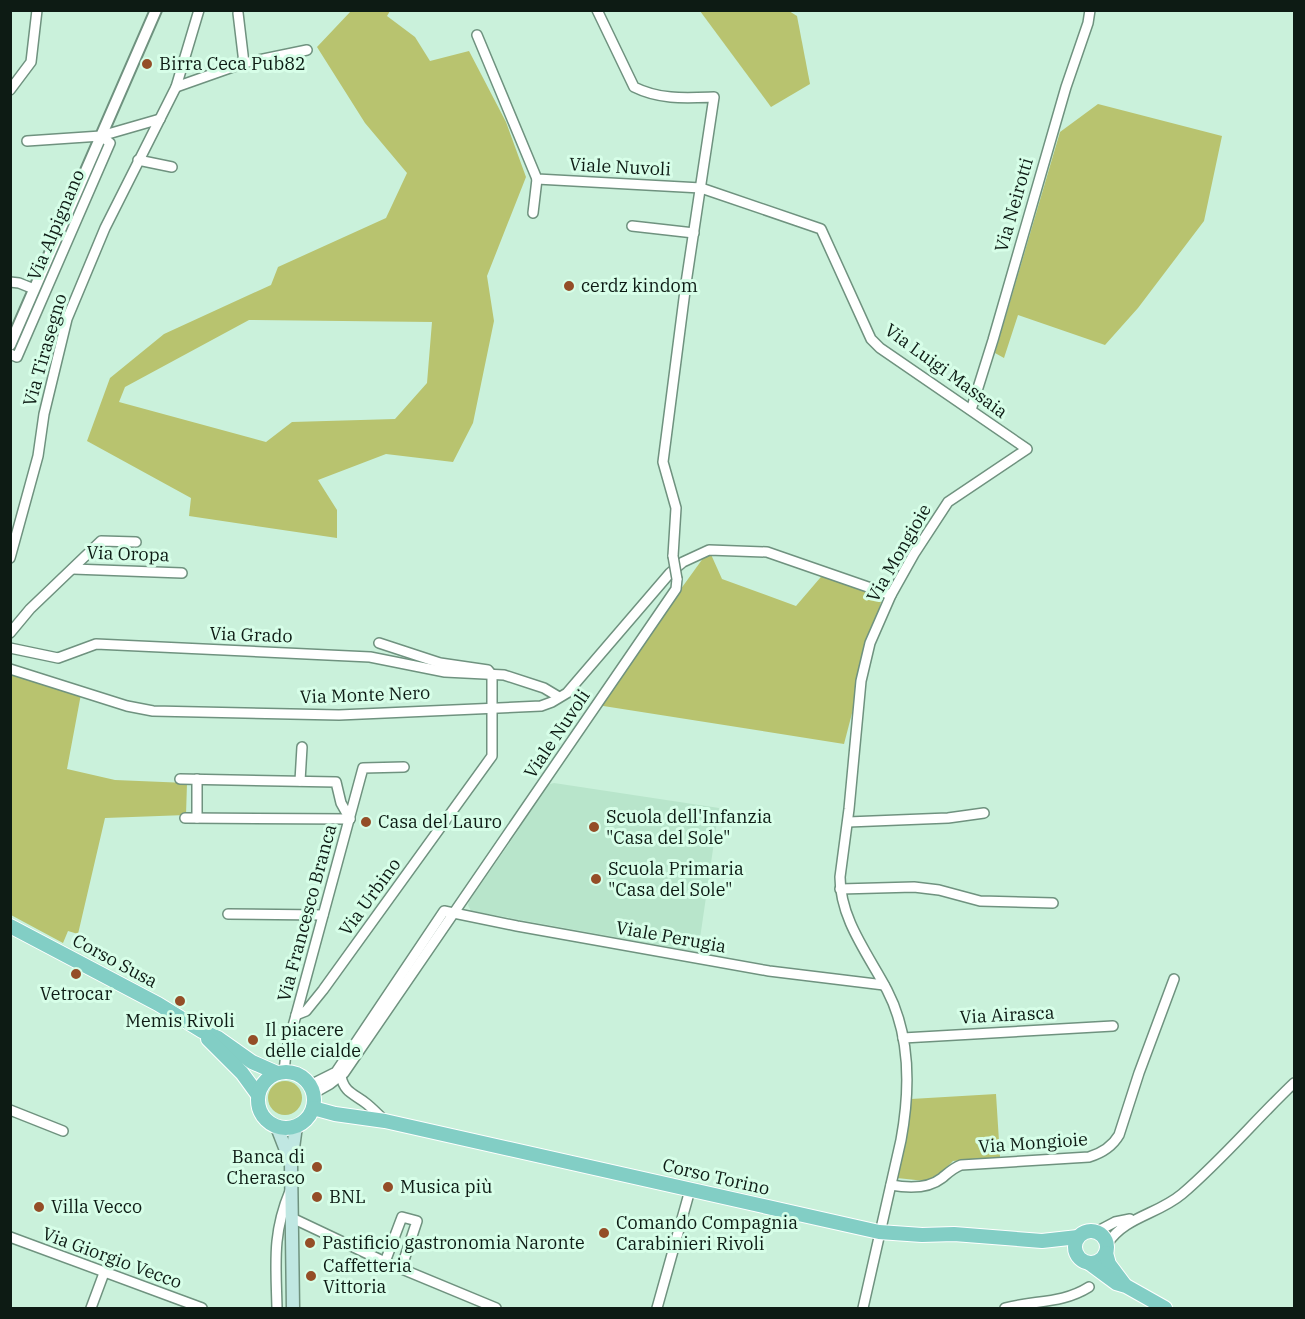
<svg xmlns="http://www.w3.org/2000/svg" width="1305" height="1319" font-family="'IBM Plex Serif',serif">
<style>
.built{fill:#b8e5cb}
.green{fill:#b8c36f;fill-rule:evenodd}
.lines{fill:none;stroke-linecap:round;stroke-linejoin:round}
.minor-casing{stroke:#6f927f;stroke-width:12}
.tertiary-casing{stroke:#6f927f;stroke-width:14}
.secondary-casing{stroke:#6f927f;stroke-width:15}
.primary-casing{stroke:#fff;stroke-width:16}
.minor{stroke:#fff;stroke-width:9}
.tertiary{stroke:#fff;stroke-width:10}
.secondary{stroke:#c0e7e2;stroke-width:12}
.primary{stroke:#82cec5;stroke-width:14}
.minor-bridge-casing{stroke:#6f927f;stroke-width:12;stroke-linecap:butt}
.minor-bridge{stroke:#fff;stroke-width:9}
.poi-dot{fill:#944e27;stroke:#d7fee8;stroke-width:2}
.labels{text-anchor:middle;stroke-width:6;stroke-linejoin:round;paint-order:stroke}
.poi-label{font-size:18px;fill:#0d1b14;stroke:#d7fee8;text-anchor:start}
.street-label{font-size:18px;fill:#0d1b14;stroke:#d7fee8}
</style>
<rect width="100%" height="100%" fill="#caf1db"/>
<polygon class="built" points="554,783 719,808 698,952 471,911 468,905 469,901 515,835 546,785"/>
<g class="green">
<path d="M351,11h39l-3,5 28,21 15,24 39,-10 37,71 20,55 -39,99 7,45 -21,102 -20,39 -67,-8 -68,26 19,30v28l-148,-22 2,-18 -104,-57 23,-63 54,-44 107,-49 7,-18 108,-49 21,-45 -42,-50 -48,-76zM249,320l183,2 -5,61 -32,36 -103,3 -26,20 -147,-40 6,-15z"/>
<polygon points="700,11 789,11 797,16 810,84 771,107"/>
<polygon points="1098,104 1222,136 1204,221 1138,308 1105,345 1018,315 1004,358 995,353 1060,132"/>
<polygon points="709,550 722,579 796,606 826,571 882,598 844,744 597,705"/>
<polygon points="10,673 81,694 67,769 115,780 187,783 186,815 105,818 78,934 68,931 63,943 11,915"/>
<circle cx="285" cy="1098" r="17"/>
<polygon points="996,1094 1000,1157 953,1161 940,1174 925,1181 897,1178 911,1099"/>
</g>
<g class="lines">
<g class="minor-casing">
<g id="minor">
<path d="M597,10l37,77c26,13 52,11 80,10l-28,186 -23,179 13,46 -3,48"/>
<polyline points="238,13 244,63"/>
<path d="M477,35l60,144 164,9 120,41 50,110 9,9 147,101 -79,53 -34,52 -23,41 -21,48 -9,38 -12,128 -9,68c0,42 28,77 47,113 24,46 23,101 14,150l-38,168"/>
<polyline points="176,87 244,63 307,50"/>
<polyline points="10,90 31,62 37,10"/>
<polyline points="27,141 101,136 160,119"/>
<polyline points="138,160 172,167"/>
<polyline points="533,213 537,179"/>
<polyline points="632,226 694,233"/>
<polyline points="10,282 19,283 34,289"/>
<polyline points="10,354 17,357 110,143 101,136"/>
<polyline points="971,410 993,340 1066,87 1088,23 1090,10"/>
<polyline points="10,558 38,456 44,414 67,319 105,228 176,87 199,10"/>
<polyline points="73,569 182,573"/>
<polyline points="10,633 30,609 101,541 136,542"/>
<polyline points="10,648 58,658 96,644 370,657 445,672 504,675 544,688 559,697"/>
<polyline points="10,669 127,706 153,711 339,715 541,706 552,702 567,693 670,573 683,562 709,550 767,552 891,595"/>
<polyline points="180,779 336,782 341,803 350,819"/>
<polyline points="197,779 197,818"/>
<polyline points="300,781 302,747"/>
<polyline points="185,818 350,819"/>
<polyline points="848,822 948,818 984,813"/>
<polyline points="840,889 914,887 939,890 980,901 1053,903"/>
<polyline points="228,914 323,915"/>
<polyline points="296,1015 306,1011 323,990 492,756 492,675 488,670 440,663 379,643"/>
<polyline points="903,1038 1113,1026"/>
<polyline points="284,1072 286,1052 363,768 404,767"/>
<path d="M341,1076c3,17 14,18 26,28 6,5 12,11 18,17"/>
<polyline points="310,1085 336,1072 444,911 517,926 769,971 884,985"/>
<polyline points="314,1093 330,1084 344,1073 676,589 677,579"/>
<polyline points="10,1110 63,1131"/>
<path d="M891,1185c16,3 37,4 51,-7 6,-5 11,-10 19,-13l128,-8c13,-4 23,-10 30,-22l20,-62 35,-94"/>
<polyline points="292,1218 385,1262 496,1308"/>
<polyline points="1096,1232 1115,1222 1130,1219"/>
<polyline points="10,1237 202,1308"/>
<path d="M1107,1244c19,-28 50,-29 75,-50 40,-34 74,-75 112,-111"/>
<polyline points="385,1262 402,1217 417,1221 401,1269"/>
<polyline points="91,1308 104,1273"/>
<path d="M277,1308c-1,-44 -5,-74 13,-117"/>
<polyline points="657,1308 690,1190"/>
<path d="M1005,1308c30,-8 57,-4 84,-21"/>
</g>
</g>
<g class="tertiary-casing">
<polyline id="tertiary" points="10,345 156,10"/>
</g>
<g class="secondary-casing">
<g id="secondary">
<polyline points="277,1127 291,1163"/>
<polyline points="293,1308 291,1163 296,1126"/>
</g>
</g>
<g class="primary-casing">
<g id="primary">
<polyline points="10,926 158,1004 202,1031 218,1038 252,1062 277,1073"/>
<polyline points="208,1039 242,1073 258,1095"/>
<circle cx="286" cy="1100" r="28"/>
<polyline points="313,1108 335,1114 385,1121 879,1232 922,1235 954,1234 1042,1241 1078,1237"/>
<circle cx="1091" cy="1247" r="16"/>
<polyline points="1106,1253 1109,1264 1124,1284"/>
<polyline points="1089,1263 1116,1283 1126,1286 1165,1308"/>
</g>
</g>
<use href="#minor" class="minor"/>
<use href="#tertiary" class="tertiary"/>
<use href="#secondary" class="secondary"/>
<use href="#primary" class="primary"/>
<g class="minor-bridge-casing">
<polyline id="minor-bridge" points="673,556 677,579"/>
</g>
<use href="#minor-bridge" class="minor-bridge"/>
</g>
<g class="poi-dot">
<circle cx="147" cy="64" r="6"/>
<circle cx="569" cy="286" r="6"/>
<circle cx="366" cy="822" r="6"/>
<circle cx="594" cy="827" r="6"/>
<circle cx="596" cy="879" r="6"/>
<circle cx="76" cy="974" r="6"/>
<circle cx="180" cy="1001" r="6"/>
<circle cx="253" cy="1040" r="6"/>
<circle cx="317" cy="1167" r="6"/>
<circle cx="388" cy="1187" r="6"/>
<circle cx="317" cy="1197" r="6"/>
<circle cx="39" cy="1207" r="6"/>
<circle cx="604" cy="1233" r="6"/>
<circle cx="310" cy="1243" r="6"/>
<circle cx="311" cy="1276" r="6"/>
</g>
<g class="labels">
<g class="poi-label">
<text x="159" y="70">Birra Ceca Pub82</text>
<text x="581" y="292">cerdz kindom</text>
<text x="606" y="823">Scuola dell'Infanzia<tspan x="606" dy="21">"Casa del Sole"</tspan></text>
<text x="378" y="828">Casa del Lauro</text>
<text x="608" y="875">Scuola Primaria<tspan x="608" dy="21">"Casa del Sole"</tspan></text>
<text x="76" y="1000" text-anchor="middle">Vetrocar</text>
<text x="180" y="1027" text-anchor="middle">Memis Rivoli</text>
<text x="265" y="1036">Il piacere<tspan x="265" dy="21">delle cialde</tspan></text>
<text x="305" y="1163" text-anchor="end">Banca di<tspan x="305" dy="21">Cherasco</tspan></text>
<text x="400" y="1193">Musica più</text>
<text x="329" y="1203">BNL</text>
<text x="51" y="1213">Villa Vecco</text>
<text x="616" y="1229">Comando Compagnia<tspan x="616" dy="21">Carabinieri Rivoli</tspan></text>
<text x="322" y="1249">Pastificio gastronomia Naronte</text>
<text x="323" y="1272">Caffetteria<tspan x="323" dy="21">Vittoria</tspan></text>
</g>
<g class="street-label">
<text transform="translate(620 167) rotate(3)" y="6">Viale Nuvoli</text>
<text transform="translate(1014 205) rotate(-74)" y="6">Via Neirotti</text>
<text transform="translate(56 225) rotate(-67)" y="6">Via Alpignano</text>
<text transform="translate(45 350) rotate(-74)" y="6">Via Tirasegno</text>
<text transform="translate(946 371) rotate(36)" y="6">Via Luigi Massaia</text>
<text transform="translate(899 553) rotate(-60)" y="6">Via Mongioie</text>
<text transform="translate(128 554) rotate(2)" y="6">Via Oropa</text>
<text transform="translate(251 635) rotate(2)" y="6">Via Grado</text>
<text transform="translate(365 695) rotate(-2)" y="6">Via Monte Nero</text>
<text transform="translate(557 734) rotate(-56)" y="6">Viale Nuvoli</text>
<text transform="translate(370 897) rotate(-54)" y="6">Via Urbino</text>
<text transform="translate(307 913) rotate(-75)" y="6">Via Francesco Branca</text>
<text transform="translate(671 937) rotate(10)" y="6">Viale Perugia</text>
<text transform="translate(115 961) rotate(28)" y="6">Corso Susa</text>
<text transform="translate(1007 1015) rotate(-3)" y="6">Via Airasca</text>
<text transform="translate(1033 1143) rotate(-4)" y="6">Via Mongioie</text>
<text transform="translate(716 1177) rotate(13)" y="6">Corso Torino</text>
<text transform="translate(112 1258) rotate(20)" y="6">Via Giorgio Vecco</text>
</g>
</g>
<rect width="1305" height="1319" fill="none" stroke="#0d1b14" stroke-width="24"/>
</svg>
